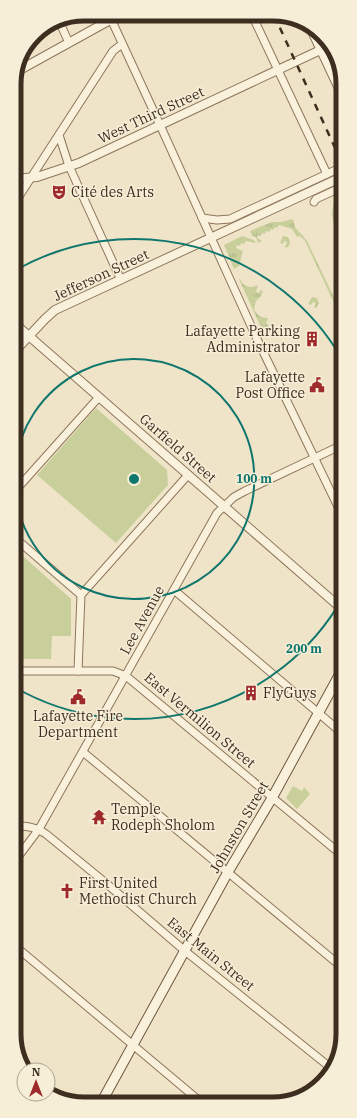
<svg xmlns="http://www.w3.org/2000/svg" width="357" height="1118" font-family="'IBM Plex Serif',serif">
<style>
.grass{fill:url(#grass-tufts)}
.green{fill:#c9cf9b}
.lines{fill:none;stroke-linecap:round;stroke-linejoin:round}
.minor-casing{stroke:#8d765c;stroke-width:9}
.tertiary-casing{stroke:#8d765c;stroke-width:10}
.secondary-casing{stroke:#6f573f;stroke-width:11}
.minor{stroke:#faf1dc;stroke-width:7}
.tertiary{stroke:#faf1dc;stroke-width:8}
.secondary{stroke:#faf1dc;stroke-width:9}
.rail{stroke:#3d2e20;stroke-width:2.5;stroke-dasharray:7 7;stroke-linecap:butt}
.ring{fill:none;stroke:#0f766e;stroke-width:2}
.labels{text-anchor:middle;stroke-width:3;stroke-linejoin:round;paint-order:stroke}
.street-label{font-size:14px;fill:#3d2e20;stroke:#f7eed8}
.poi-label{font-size:14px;fill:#3d2e20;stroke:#f7eed8;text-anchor:start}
.rim{fill:none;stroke:#3d2e20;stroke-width:5}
.centre{fill:#0f766e;stroke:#f7eed8;stroke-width:2}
.ring-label{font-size:12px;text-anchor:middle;font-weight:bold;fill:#0f766e;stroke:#f7eed8;stroke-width:3;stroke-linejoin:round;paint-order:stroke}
</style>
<defs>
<pattern id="grass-tufts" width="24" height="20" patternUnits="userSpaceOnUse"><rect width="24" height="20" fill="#c9cf9b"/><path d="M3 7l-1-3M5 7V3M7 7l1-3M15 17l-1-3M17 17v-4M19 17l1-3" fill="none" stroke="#aeb285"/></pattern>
</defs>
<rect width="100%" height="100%" fill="#f0e4c8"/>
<g class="grass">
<path d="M342,197v48c-6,-14 -19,-39 0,-48z"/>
<polygon points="293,219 295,227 307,241 342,314 342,320 305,241 300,236 297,237 292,229 279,225 277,228 275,227 273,230 271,229 269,232 266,231 265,234 262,233 261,236 258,235 257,238 262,241 258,243 256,237 252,236 250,231 272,222 281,222"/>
<polygon points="242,236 254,240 256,243 246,241 244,244 241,243 240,246 237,245 236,248 243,251 239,266 234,269 224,245"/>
<polygon points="283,236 288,237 290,241 289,246 286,248 285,247 287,242 284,241 283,244 280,243"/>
<path d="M239,279h1c4,8 9,10 18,6l-2,7 3,1 1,-3 3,1 -2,5 -5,5 -2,8c3,6 7,9 14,9l-2,6 3,1 -3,6 -4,-1z"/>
<polygon points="312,297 317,298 319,303 316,308 314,308 316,303 313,302 311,305 308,304"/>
</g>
<g class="green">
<polygon points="96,408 167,470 168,485 116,543 37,475"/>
<polygon points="15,549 71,599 71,636 52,636 51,659 15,659"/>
<polygon points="293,786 302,791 304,787 310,794 297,809 286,798"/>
</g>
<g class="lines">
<g class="minor-casing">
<g id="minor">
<polyline points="252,15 327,174"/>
<polyline points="111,19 160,125 257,339 342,515"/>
<polyline points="60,23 69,43"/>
<polyline points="310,28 342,96"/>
<polyline points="59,135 69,166 121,280"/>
<polyline points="314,202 316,199 342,187"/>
<polyline points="14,204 113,51 122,44"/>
<polyline points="202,218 217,220 230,219 342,167"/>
<polyline points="15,491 99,397"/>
<polyline points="15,538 81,595"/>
<polyline points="174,590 342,733"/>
<polyline points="15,671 113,671 126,676 343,856"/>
<polyline points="78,671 81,595 188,475"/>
<polyline points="83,752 343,968"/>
<path d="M15,826c12,0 21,1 31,8l61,50 78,67 146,117"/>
<polyline points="15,861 39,829 217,513 234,497 245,491 342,445"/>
<polyline points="15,946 202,1103"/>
</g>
</g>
<g class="tertiary-casing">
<g id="tertiary">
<polyline points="16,72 121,14"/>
<polyline points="14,179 37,177 79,163 329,46"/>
<polyline points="14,323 342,609"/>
<polyline points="14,352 45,319 55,310 342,177"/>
</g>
</g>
<g class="secondary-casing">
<polyline id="secondary" points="101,1103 228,872 272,798 342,670"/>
</g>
<use href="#minor" class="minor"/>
<use href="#tertiary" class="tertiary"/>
<use href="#secondary" class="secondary"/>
<polyline class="rail" points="274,15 342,163"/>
</g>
<g class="ring">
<path d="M15 466A120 120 0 1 1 15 492"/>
<path d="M342 599A240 240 0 0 1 16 688M16 270A240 240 0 0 1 342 359"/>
</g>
<defs>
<g id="theatre-bare" transform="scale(1.2)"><path d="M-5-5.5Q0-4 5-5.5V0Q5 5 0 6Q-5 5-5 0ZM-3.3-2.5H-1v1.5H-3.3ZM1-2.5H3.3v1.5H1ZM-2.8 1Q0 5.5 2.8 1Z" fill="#9e2a2b" stroke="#f7eed8" stroke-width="2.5" paint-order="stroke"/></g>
<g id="building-bare" transform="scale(1.2)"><path d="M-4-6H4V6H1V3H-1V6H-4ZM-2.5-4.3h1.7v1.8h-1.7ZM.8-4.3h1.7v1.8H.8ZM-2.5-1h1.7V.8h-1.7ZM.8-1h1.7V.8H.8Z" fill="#9e2a2b" stroke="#f7eed8" stroke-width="2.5" paint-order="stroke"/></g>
<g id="civic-bare" transform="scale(1.2)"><path d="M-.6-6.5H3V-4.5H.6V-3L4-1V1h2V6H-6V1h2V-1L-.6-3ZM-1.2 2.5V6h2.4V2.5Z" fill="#9e2a2b" stroke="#f7eed8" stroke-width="2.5" paint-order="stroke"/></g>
<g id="temple-bare" transform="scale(1.2)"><path d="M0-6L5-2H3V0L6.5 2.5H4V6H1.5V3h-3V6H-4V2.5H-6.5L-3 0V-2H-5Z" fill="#9e2a2b" stroke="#f7eed8" stroke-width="2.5" paint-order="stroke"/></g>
<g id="church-bare" transform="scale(1.2)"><path d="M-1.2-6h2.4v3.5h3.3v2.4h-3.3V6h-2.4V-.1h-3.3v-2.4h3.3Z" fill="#9e2a2b" stroke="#f7eed8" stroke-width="2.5" paint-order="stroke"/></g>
</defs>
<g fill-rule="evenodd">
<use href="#theatre-bare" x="59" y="192"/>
<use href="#building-bare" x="312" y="339"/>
<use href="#civic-bare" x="317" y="385"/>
<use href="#building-bare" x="251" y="693"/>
<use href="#civic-bare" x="78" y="697"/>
<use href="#temple-bare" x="99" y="817"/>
<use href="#church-bare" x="67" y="891"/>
</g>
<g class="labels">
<g class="street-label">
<text transform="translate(151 115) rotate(-25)" y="5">West Third Street</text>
<text transform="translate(101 275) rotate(-25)" y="5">Jefferson Street</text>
<text transform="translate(178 448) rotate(41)" y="5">Garfield Street</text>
<text transform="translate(142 620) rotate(-61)" y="5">Lee Avenue</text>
<text transform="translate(200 720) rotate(40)" y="5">East Vermilion Street</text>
<text transform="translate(239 827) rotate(-60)" y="5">Johnston Street</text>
<text transform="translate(211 954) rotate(39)" y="5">East Main Street</text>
</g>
<g class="poi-label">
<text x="71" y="197">Cité des Arts</text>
<text x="300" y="336" text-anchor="end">Lafayette Parking<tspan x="300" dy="16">Administrator</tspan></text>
<text x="305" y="382" text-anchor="end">Lafayette<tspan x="305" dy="16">Post Office</tspan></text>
<text x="263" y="698">FlyGuys</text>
<text x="78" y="721" text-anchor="middle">Lafayette Fire<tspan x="78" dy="16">Department</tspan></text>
<text x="111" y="814">Temple<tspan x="111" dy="16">Rodeph Sholom</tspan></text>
<text x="79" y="888">First United<tspan x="79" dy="16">Methodist Church</tspan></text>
</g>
</g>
<path d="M0 0H357V1118H0ZM84 21H273A63 63 0 0 1 336 84V1034A63 63 0 0 1 273 1097H84A63 63 0 0 1 21 1034V84A63 63 0 0 1 84 21Z" fill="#f7eed8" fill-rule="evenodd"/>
<path class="rim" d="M84 21H273A63 63 0 0 1 336 84V1034A63 63 0 0 1 273 1097H84A63 63 0 0 1 21 1034V84A63 63 0 0 1 84 21Z"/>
<circle cx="134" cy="479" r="6" class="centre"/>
<g class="ring-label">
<text x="254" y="483">100 m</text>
<text x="304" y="653">200 m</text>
</g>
<g transform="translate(36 1082)"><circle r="19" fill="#f7eed8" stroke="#ada18e"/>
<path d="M0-3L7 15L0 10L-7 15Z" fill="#9e2a2b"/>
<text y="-6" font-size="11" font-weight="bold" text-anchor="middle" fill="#3d2e20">N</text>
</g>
</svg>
